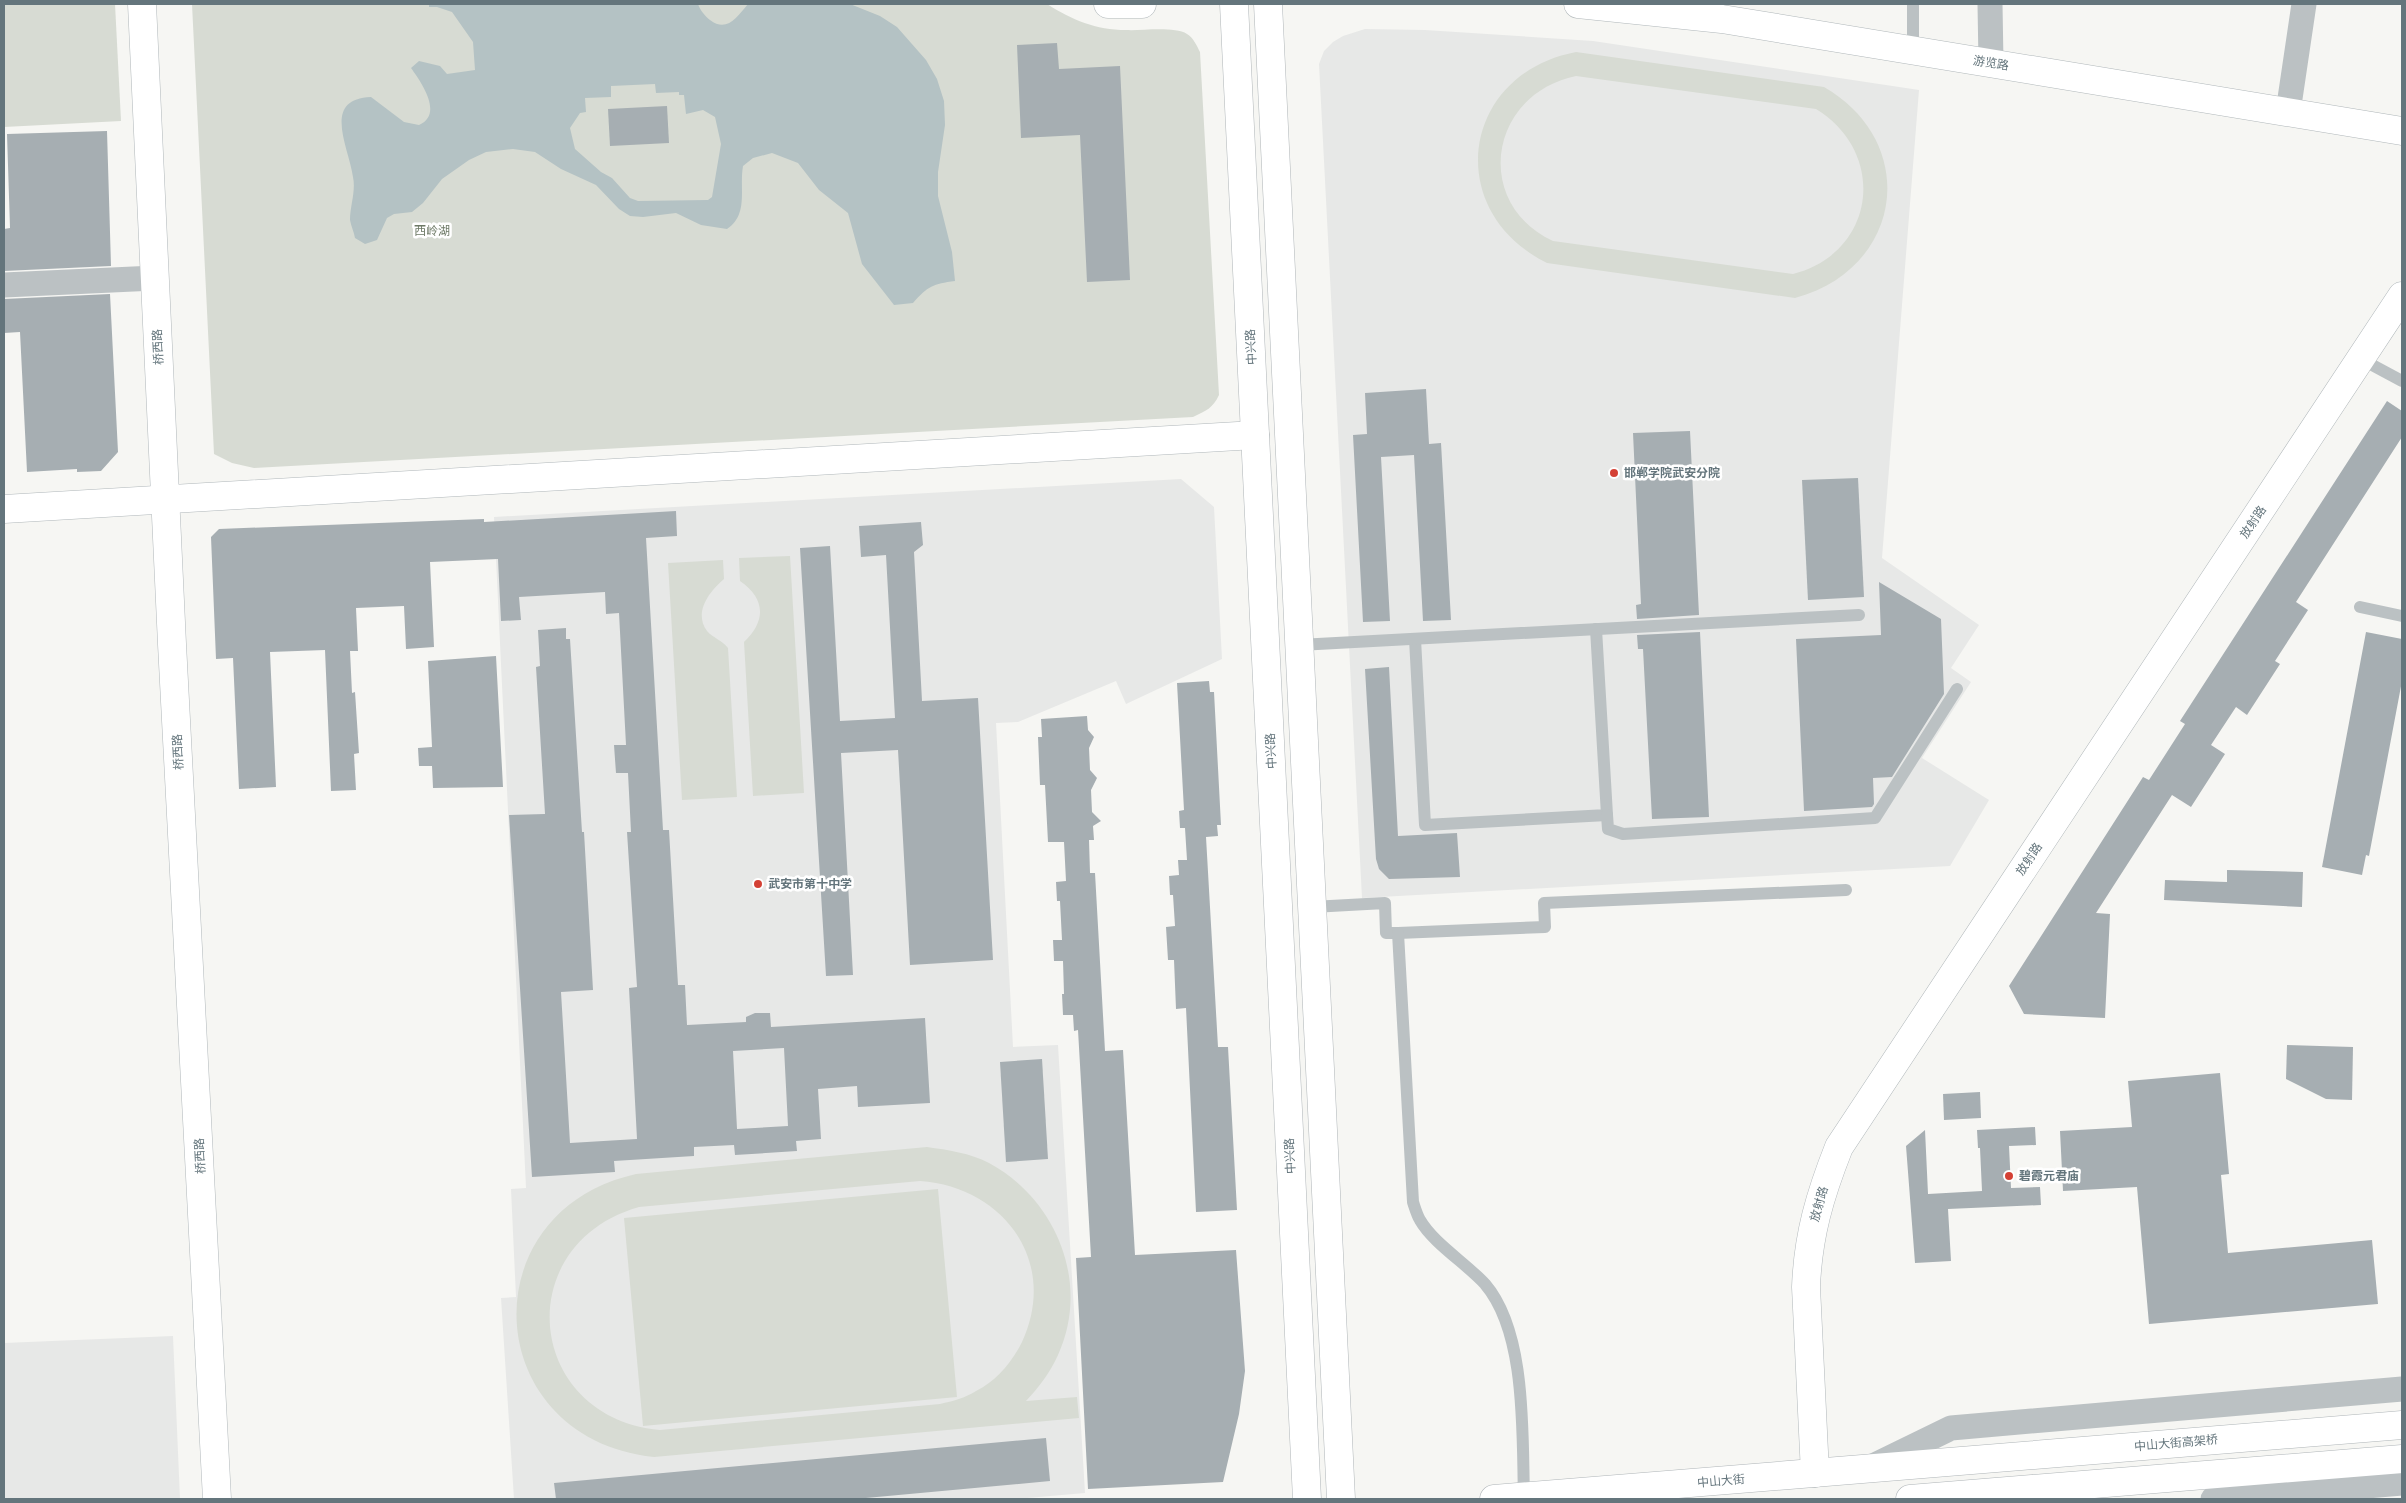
<svg xmlns="http://www.w3.org/2000/svg" width="2406" height="1503" font-family="Figtree,'Noto Sans SC',sans-serif">
<style>
.built{fill:#e7e8e7}
.green{fill:#d7dbd3;fill-rule:evenodd}
.water{fill:#b4c2c4;fill-rule:evenodd}
.building{fill:#a6aeb2;fill-rule:evenodd}
.lines{fill:none;stroke-linecap:round;stroke-linejoin:round}
.secondary-casing{stroke:#b0b7ba;stroke-width:29}
.primary-casing{stroke:#afb5b8;stroke-width:29}
.lane{stroke:#bbc1c3;stroke-width:12}
.street{stroke:#bbc1c3;stroke-width:25}
.secondary{stroke:#fff;stroke-width:28}
.primary{stroke:#fff;stroke-width:28}
.poi-dot{fill:#d44135;stroke:#fff;stroke-width:2}
.labels{text-anchor:middle;stroke-width:5;stroke-linejoin:round;paint-order:stroke}
.street-label{font-size:12px;fill:#64757c;stroke:#fff}
.park-label{font-size:12px;fill:#6d7966;stroke:#fff}
.poi-label{font-size:12px;font-weight:bold;fill:#64757c;stroke:#fff;text-anchor:start}
</style>
<rect width="100%" height="100%" fill="#f6f6f3"/>
<g class="built">
<polygon points="1365,29 1425,30 1593,41 1919,90 1882,558 1979,625 1951,668 1971,682 1922,758 1989,800 1950,866 1362,898 1319,64 1324,51 1333,42 1343,36"/>
<polygon points="1181,479 1214,507 1222,659 1126,704 1116,681 1018,722 996,723 1013,1047 1058,1045 1085,1493 1015,1499 514,1499 501,1298 516,1297 511,1189 526,1188 494,517"/>
<polygon points="173,1336 180,1499 4,1499 4,1343"/>
</g>
<g class="green">
<polygon points="4,4 115,4 121,121 4,127"/>
<path d="M192,4h855c25,16 49,26 79,26 15,1 48,-4 61,4 6,3 10,12 13,18l19,343c-6,13 -13,16 -26,22l-939,51 -22,-5 -18,-9z"/>
<path d="M1576,52l248,35c97,56 79,182 -29,211l-248,-35c-105,-52 -86,-189 29,-211zM1576,76l240,33c72,44 60,144 -23,165l-240,-33c-81,-38 -64,-147 23,-165z"/>
<path d="M790,556l14,237 -51,3 -9,-154c22,-21 22,-43 -4,-61l-1,-23z"/>
<path d="M723,560l1,19c-14,12 -31,33 -17,52 6,7 15,9 21,17l9,149 -55,3 -14,-237z"/>
<path d="M927,1147c21,3 43,6 62,16 67,36 102,120 69,192 -8,18 -19,32 -32,46l51,-4 2,21 -425,39c-173,-18 -187,-245 -18,-283zM920,1181c84,6 139,81 102,161 -10,20 -26,39 -46,49 -11,7 -23,10 -36,13l-280,26c-135,-13 -151,-186 -21,-223z"/>
<polygon points="938,1189 957,1397 643,1426 624,1218"/>
</g>
<path class="water" d="M429,4h269c2,6 7,12 12,16 17,13 27,-3 38,-16h102l30,12 17,11 29,33 11,19 7,22 1,24 -7,47v24l14,56 3,29c-22,3 -27,5 -42,22l-19,2 -32,-41 -14,-51 -29,-23 -21,-27 -26,-10 -19,5 -10,8c-4,23 6,48 -16,63l-26,-4 -25,-12 -33,4 -13,-1 -11,-7 -23,-24 -35,-16 -26,-17 -22,-3 -27,3 -17,8 -27,19 -19,24 -11,9 -18,2 -7,4 -10,22 -12,4 -10,-6c-1,-6 -4,-12 -5,-18 0,-14 6,-29 3,-43 -4,-30 -32,-78 18,-80l33,25 15,3c25,-11 2,-43 -8,-57l8,-7 21,5 7,8 28,-4 -2,-28 -21,-30 -15,-5h-8zM655,84l1,9 23,-1v3h5l2,19 17,-4 12,7 6,27 -9,53 -4,3 -70,1 -8,-3 -18,-20 -11,-6 -26,-23 -5,-21 10,-15 6,-1 -1,-14 26,-1v-11z"/>
<g class="building">
<polygon points="1057,43 1059,69 1120,66 1130,280 1087,282 1080,135 1021,138 1017,45"/>
<polygon points="667,106 669,143 610,146 608,109"/>
<polygon points="107,131 111,266 4,271 4,229 10,228 7,134"/>
<polygon points="110,294 118,452 101,471 77,472 77,469 27,472 20,332 4,333 4,299"/>
<polygon points="1426,389 1429,444 1441,443 1451,620 1423,621 1414,455 1381,457 1390,621 1363,622 1353,435 1367,434 1365,393"/>
<polygon points="2387,401 2402,411 2402,437 2296,602 2308,610 2275,661 2280,664 2247,715 2236,707 2211,745 2225,754 2191,807 2172,795 2096,913 2110,914 2105,1018 2024,1014 2009,986 2143,777 2149,780 2185,724 2180,721"/>
<polygon points="1690,431 1699,615 1637,619 1636,605 1641,604 1633,433"/>
<polygon points="1858,478 1864,597 1808,600 1802,480"/>
<path d="M676,511l1,25 -31,2 17,292h6l9,155h7l2,40 59,-3v-5l9,-4h15l1,14 154,-9 5,85 -72,4 -1,-21 -39,3 3,50 -25,2 1,10 -62,4 -1,-10 -40,2v9l-80,5 1,11 -83,5 -23,-362 36,-1 -9,-147 4,-1 -2,-36 28,-2v11h4l12,193h2l9,158 -32,2 9,151 67,-4 -8,-151 8,-1 -10,-155h4l-3,-59h-12l-2,-28h12l-7,-132 -13,1 -1,-22 -86,5 2,23 -20,1 -3,-62 -68,3 4,85 -28,2 -2,-43 -48,2 2,43h-8l2,42 3,-1 4,61 -5,1 2,36 -25,1 -6,-141 -55,2 6,135 -37,2 -6,-131 -17,1 -5,-122 8,-8 265,-10v3zM784,1048l4,78 -51,3 -4,-78z"/>
<polygon points="921,522 923,545 914,552 922,701 978,698 993,960 910,965 898,750 841,753 853,975 826,976 800,548 830,546 840,721 895,718 886,555 861,557 859,526"/>
<polygon points="1879,582 1941,619 1944,694 1892,777 1873,778 1874,804 1872,807 1804,811 1796,639 1881,635"/>
<polygon points="1700,632 1709,817 1652,819 1643,649 1638,649 1637,635"/>
<polygon points="2366,632 2402,639 2402,681 2369,856 2366,855 2362,875 2322,867"/>
<polygon points="496,656 503,787 433,788 432,766 419,766 418,748 432,747 428,661"/>
<polygon points="1389,667 1398,836 1457,833 1460,877 1389,879 1379,869 1376,859 1365,669"/>
<polygon points="1209,681 1210,692 1214,692 1221,825 1217,825 1218,836 1206,837 1218,1047 1228,1047 1237,1210 1196,1212 1186,1008 1176,1009 1174,960 1168,960 1166,927 1175,926 1173,895 1170,895 1169,876 1179,875 1178,860 1187,860 1185,828 1180,828 1179,811 1184,810 1177,683"/>
<polygon points="1087,716 1088,730 1094,737 1089,748 1090,770 1097,778 1091,790 1092,812 1101,821 1093,826 1094,840 1089,840 1090,873 1095,873 1105,1051 1123,1050 1135,1255 1236,1250 1245,1371 1239,1414 1223,1482 1088,1489 1076,1258 1091,1257 1078,1030 1074,1031 1073,1015 1063,1015 1062,994 1064,994 1063,961 1054,961 1053,940 1062,940 1060,901 1057,901 1056,882 1066,881 1064,842 1048,842 1045,785 1040,785 1038,737 1042,737 1041,719"/>
<polygon points="2227,870 2303,872 2302,907 2164,900 2165,880 2227,882"/>
<polygon points="2287,1045 2353,1047 2352,1100 2326,1099 2286,1079"/>
<polygon points="1042,1059 1048,1159 1006,1162 1000,1062"/>
<polygon points="2220,1073 2229,1174 2221,1175 2228,1253 2372,1240 2378,1304 2149,1324 2137,1187 2063,1191 2060,1131 2132,1127 2128,1081"/>
<polygon points="1980,1092 1981,1118 1944,1120 1943,1094"/>
<polygon points="2035,1127 2036,1145 2009,1146 2011,1188 2040,1187 2041,1205 1948,1209 1951,1261 1915,1263 1906,1146 1925,1130 1928,1194 1982,1191 1980,1148 1978,1148 1977,1130"/>
<polygon points="1046,1438 1050,1481 855,1499 556,1499 554,1483"/>
</g>
<g class="lines">
<g class="secondary-casing">
<g id="secondary">
<polyline points="142,4 172,644 217,1499"/>
<polyline points="1108,4 1142,4"/>
<polyline points="1578,4 1722,19 2402,131"/>
<polyline points="4,509 1255,435"/>
<path d="M1815,1473l-9,-186c2,-52 14,-92 33,-140l563,-851"/>
</g>
</g>
<g class="primary-casing">
<g id="primary">
<polyline points="1234,4 1307,1499"/>
<polyline points="1268,4 1341,1499"/>
<polyline points="1494,1499 2402,1425"/>
<polyline points="1910,1499 2402,1459"/>
</g>
</g>
<g class="lane">
<polyline points="1913,4 1913,50"/>
<polyline points="2361,359 2402,381"/>
<polyline points="2360,607 2402,616"/>
<polyline points="1415,639 1425,825 1607,815 1596,629"/>
<polyline points="1299,645 1859,615"/>
<polyline points="1607,815 1608,829 1623,834 1875,818 1957,689"/>
<polyline points="1312,907 1385,903 1386,933 1398,933 1545,927 1544,903 1846,890"/>
<path d="M1398,933l15,269c2,6 4,13 7,18 13,23 47,44 65,64 42,49 37,151 39,213"/>
</g>
<g class="street">
<polyline points="1990,4 1991,63"/>
<polyline points="2288,112 2304,4"/>
<polyline points="4,285 155,278"/>
<polyline points="1871,1467 1951,1428 2402,1389"/>
<polyline points="2213,1499 2402,1483"/>
</g>
<use href="#secondary" class="secondary"/>
<use href="#primary" class="primary"/>
</g>
<g class="poi-dot">
<circle cx="1614" cy="473" r="5"/>
<circle cx="758" cy="884" r="5"/>
<circle cx="2009" cy="1176" r="5"/>
</g>
<g class="labels">
<g class="street-label">
<text transform="translate(1991 63) rotate(9)" y="4">游览路</text>
<text transform="translate(158 347) rotate(-93)" y="4">桥西路</text>
<text transform="translate(1251 347) rotate(-93)" y="4">中兴路</text>
<text transform="translate(2253 522) rotate(-56)" y="4">放射路</text>
<text transform="translate(1271 751) rotate(-93)" y="4">中兴路</text>
<text transform="translate(178 752) rotate(-93)" y="4">桥西路</text>
<text transform="translate(2029 859) rotate(-56)" y="4">放射路</text>
<text transform="translate(200 1156) rotate(-93)" y="4">桥西路</text>
<text transform="translate(1290 1156) rotate(-93)" y="4">中兴路</text>
<text transform="translate(1819 1204) rotate(-74)" y="4">放射路</text>
<text transform="translate(2176 1443) rotate(-5)" y="4">中山大街高架桥</text>
<text transform="translate(1721 1481) rotate(-5)" y="4">中山大街</text>
</g>
<g class="park-label">
<text x="432" y="235">西岭湖</text>
</g>
<g class="poi-label">
<text x="1624" y="477">邯郸学院武安分院</text>
<text x="768" y="888">武安市第十中学</text>
<text x="2019" y="1180">碧霞元君庙</text>
</g>
</g>
<rect width="2406" height="1503" fill="none" stroke="#64757c" stroke-width="10"/>
</svg>
